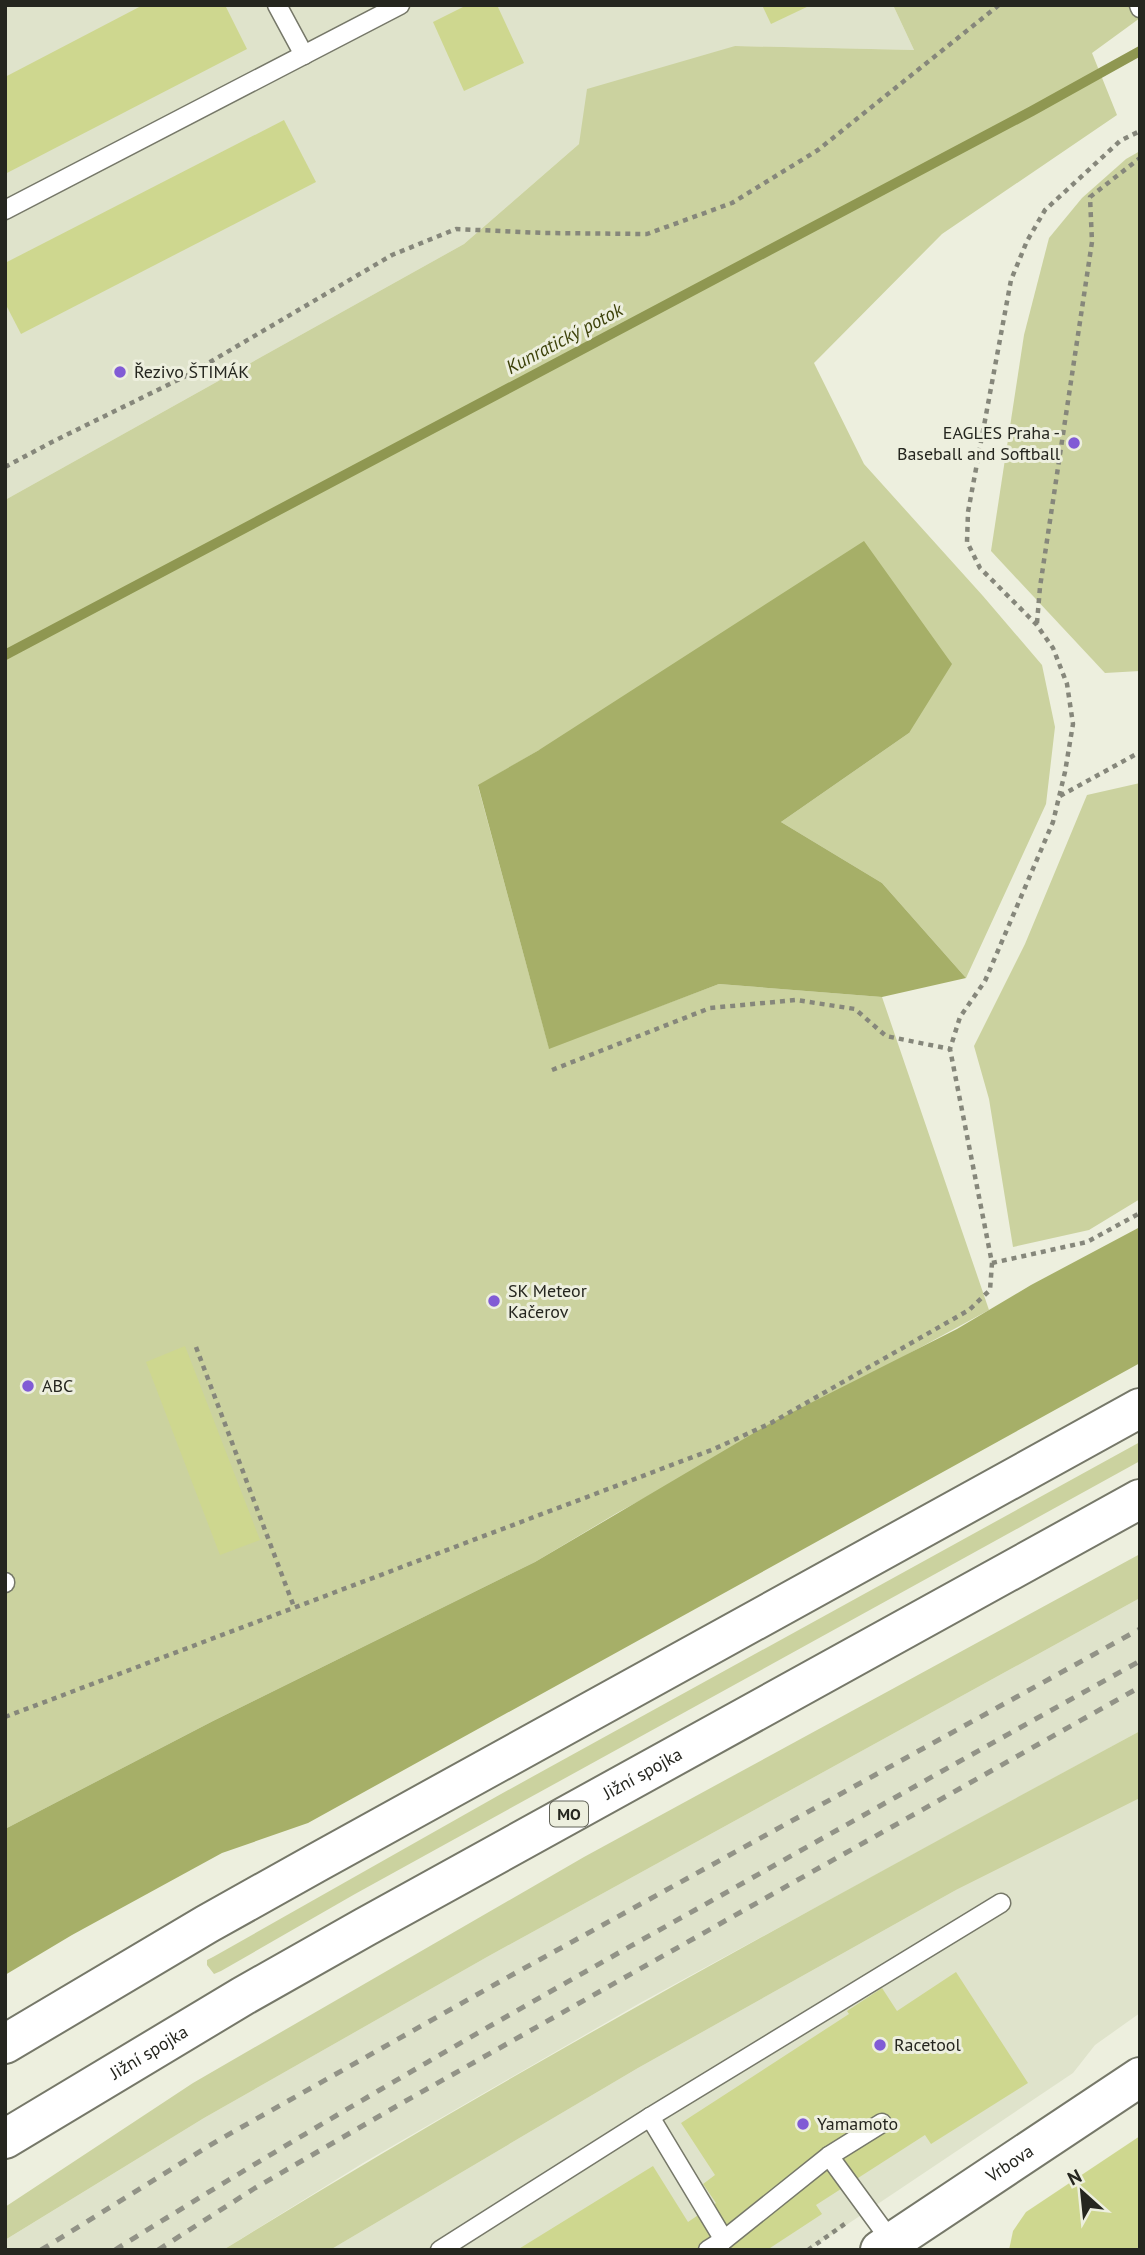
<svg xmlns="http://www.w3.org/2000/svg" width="1145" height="2255" font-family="'PT Sans',sans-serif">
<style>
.built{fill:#dfe3cb}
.green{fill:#cbd29f}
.forest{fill:#a6af68}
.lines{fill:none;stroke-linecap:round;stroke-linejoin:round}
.stream{stroke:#8f9751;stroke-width:10}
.building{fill:#ced78f}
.lane-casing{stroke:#767869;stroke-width:21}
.secondary-casing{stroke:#767869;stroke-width:42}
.highway-casing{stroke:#767869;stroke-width:42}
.path{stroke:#86877b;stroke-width:4.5;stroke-dasharray:5 5;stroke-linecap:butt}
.lane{stroke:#fff;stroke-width:18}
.secondary{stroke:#fff;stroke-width:38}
.highway{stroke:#fff;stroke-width:38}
.rail{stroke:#929387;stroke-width:5;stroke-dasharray:9 9;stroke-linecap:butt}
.poi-dot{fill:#815bd5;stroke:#edefde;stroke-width:2.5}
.labels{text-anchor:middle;stroke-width:6;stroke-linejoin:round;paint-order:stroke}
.shield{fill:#edefde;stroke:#616258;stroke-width:2}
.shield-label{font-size:16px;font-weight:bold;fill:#25261f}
.poi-label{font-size:18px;fill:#25261f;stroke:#edefde;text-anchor:start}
.street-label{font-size:18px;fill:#25261f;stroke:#edefde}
.water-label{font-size:19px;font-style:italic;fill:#3d420a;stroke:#edefde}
</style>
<rect width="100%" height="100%" fill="#edefde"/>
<g class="built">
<polygon points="5,5 893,5 914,50 735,46 579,144 464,244 5,500"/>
<polygon points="1140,1598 1140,1731 640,2003 363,2163 223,2250 5,2250 5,2240 10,2237 204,2118 487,1957"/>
<polygon points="1140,1798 1140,2013 1095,2045 1073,2073 809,2250 330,2250 638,2068 956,1890"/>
</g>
<g class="green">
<polygon points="893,5 1140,5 1140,18 1092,53 1117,115 942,234 814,363 864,464 983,596 1042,665 1055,727 1046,804 966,978 882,883 781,822 909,733 539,750 478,786 549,1048 719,984 882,997 989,1310 617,1513 535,1562 213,1721 5,1829 5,500 464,244 579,144 587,89 735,46 914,50"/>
<polygon points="1140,151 1140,671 1105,673 991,551 1024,335 1049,238 1082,198 1126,159"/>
<polygon points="1140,783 1140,1199 1089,1230 1013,1247 989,1099 974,1046 1025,944 1087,795"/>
<polygon points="1140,1442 1140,1461 355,1894 221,1971 214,1974 207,1965 207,1960 213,1957 501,1794"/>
<polygon points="1140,1554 1140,1598 487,1957 204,2118 5,2240 5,2207 193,2083 584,1857"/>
<path d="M1140,1731v67l-184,92 -318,178 -308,182h-107c299,-185 608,-352 917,-519z"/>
</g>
<g class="forest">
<polygon points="864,541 952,664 909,733 781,822 882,883 966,978 882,997 719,984 549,1049 478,785 539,750"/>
<polygon points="1140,1227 1140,1363 308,1823 222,1853 72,1935 5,1975 5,1829 213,1721 535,1562 771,1423 957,1329 1031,1285"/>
</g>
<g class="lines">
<polyline class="stream" points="5,655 1032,111 1140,51"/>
</g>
<g class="building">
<polygon points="143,5 225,5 247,49 5,174 5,77"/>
<polygon points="467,5 497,5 524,63 464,91 433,22"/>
<polygon points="762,5 811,5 771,24"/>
<polygon points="284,120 316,182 21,334 5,303 5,263"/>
<polygon points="185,1346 260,1540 220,1555 146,1362"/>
<polygon points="956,1972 1028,2083 931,2144 925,2135 816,2205 822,2214 767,2250 517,2250 653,2166 688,2222 716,2203 703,2184 715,2175 681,2123 849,2014 847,2011 882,1988 897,2011"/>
<polygon points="1140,2136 1140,2250 1009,2250 1013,2231 1026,2212"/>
</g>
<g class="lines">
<g class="lane-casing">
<g id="lane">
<polyline points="277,5 304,55"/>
<polyline points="1139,5 1140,8"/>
<polyline points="5,210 400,5"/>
<polyline points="5,1583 5,1582"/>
<polyline points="650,2117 724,2240"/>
<polyline points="829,2156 894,2245"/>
<polyline points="440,2250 650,2117 1001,1903"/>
<polyline points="708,2250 724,2240 829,2156 882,2123"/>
</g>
</g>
<g class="secondary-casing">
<g id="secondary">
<path id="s1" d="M880,2250l260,-173"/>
</g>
</g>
<g class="highway-casing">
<g id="highway">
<polyline points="5,2044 207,1924 316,1863 1140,1408"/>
<path id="s2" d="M5,2139l238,-143 122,-69 775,-428"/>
</g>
</g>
<g class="path">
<polyline points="5,467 52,442 188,375 392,255 456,229 544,233 647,234 732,203 818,150 999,5"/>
<polyline points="1037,623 1040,587 1092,242 1090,197 1140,158"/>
<polyline points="1060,796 1140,752"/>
<polyline points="552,1070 710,1008 796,1000 855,1009 886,1036 950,1049"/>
<polyline points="992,1263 1087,1242 1140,1213"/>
<polyline points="196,1347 294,1607"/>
<polyline points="5,1717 714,1449 771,1423 969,1310 990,1290 992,1263 950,1049 960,1017 985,981 1053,822 1065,772 1073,724 1067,684 1053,648 1036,624 980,568 967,542 968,512 1011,280 1027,241 1045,210 1120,141 1140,131"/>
<polyline points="808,2250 846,2223"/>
</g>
<use href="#lane" class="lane"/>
<use href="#secondary" class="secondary"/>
<use href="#highway" class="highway"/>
<g class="rail">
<polyline points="41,2250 217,2141 501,1981 1140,1629"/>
<path d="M115,2250c198,-124 401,-240 605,-354 140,-79 279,-157 420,-235"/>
<polyline points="158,2250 255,2188 402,2103 1140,1687"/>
</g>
</g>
<g class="poi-dot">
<circle cx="120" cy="372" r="7"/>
<circle cx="1074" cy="443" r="7"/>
<circle cx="494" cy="1301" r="7"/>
<circle cx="28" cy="1386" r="7"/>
<circle cx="880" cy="2045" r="7"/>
<circle cx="803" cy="2124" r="7"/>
</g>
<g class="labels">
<rect class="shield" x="550" y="1801.5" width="38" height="25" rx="5"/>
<g class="shield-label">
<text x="569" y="1820">MO</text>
</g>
<g class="poi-label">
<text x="134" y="378">Řezivo ŠTIMÁK</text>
<text x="1060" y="439" text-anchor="end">EAGLES Praha -<tspan x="1060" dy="21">Baseball and Softball</tspan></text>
<text x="508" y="1297">SK Meteor<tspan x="508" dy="21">Kačerov</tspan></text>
<text x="42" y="1392">ABC</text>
<text x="894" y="2051">Racetool</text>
<text x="817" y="2130">Yamamoto</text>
</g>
<g class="street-label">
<text dy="6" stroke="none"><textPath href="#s2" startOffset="735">Jižní spojka</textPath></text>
<text dy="6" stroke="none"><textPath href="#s2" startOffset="168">Jižní spojka</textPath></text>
<text dy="6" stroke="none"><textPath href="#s1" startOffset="156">Vrbova</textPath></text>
</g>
<g class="water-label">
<text transform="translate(564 338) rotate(-28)" y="7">Kunratický potok</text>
</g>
</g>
<rect width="1145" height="2255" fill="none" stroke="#25261f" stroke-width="14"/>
<g transform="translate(1082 2192) rotate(333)" stroke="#edefde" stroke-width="5" paint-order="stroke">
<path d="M0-5L12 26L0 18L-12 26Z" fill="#25261f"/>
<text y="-10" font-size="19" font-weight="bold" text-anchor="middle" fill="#25261f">N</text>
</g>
</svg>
